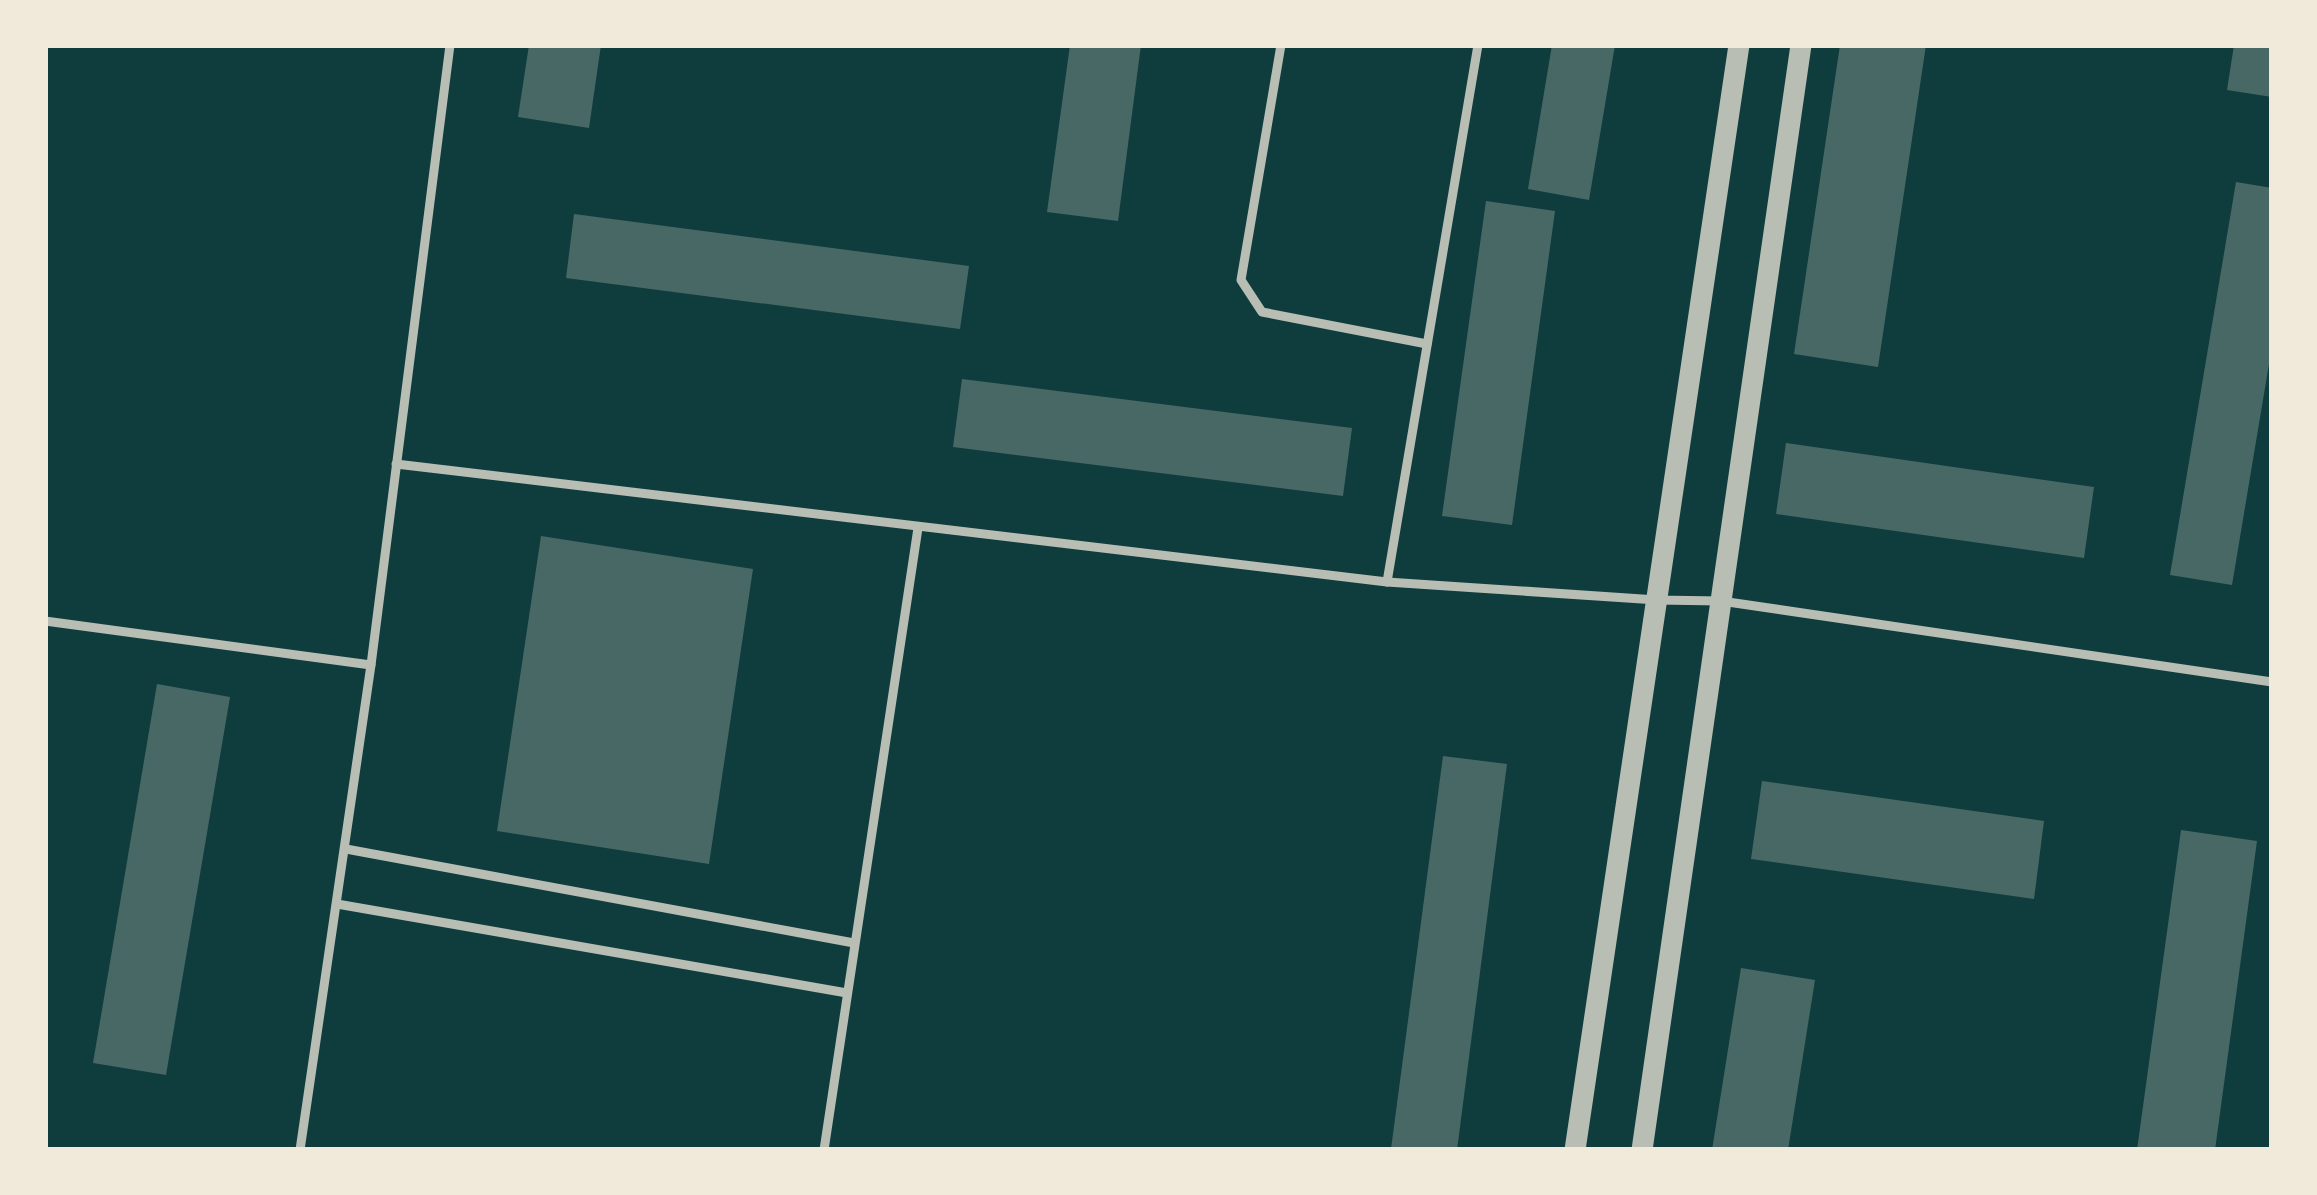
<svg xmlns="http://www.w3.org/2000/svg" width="2317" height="1195" font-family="'Alegreya Sans',sans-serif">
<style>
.building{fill:#486865}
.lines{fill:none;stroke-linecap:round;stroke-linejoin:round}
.service{stroke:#b8beb3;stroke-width:9}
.tertiary{stroke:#b8beb3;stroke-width:21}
</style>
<rect width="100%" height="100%" fill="#0f3d3e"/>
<g class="building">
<polygon points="529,45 601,45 589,128 518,117"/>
<polygon points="1070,45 1141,45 1118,221 1047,212"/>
<polygon points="1552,45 1615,45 1589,200 1528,189"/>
<polygon points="1840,45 1926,45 1878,367 1794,354"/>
<polygon points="2234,45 2272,45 2272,97 2227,90"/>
<polygon points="2236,182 2272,188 2272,346 2232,585 2170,575"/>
<polygon points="1486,201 1555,211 1512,525 1442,516"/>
<polygon points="574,214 969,266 960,329 566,278"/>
<polygon points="962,379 1352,428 1343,496 953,447"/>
<polygon points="1786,443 2094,487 2084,558 1776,514"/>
<polygon points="541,536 753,569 709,864 497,831"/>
<polygon points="157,684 230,697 166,1075 93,1063"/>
<polygon points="1443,756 1507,764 1457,1150 1401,1150 1391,1149"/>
<polygon points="1762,781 2044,821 2034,899 1751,859"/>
<polygon points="2181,830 2257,841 2215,1150 2137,1150"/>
<polygon points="1741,968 1815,980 1788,1150 1712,1150"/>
</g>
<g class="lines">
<g class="service">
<polyline points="1281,45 1241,280 1262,312 1427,344"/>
<polyline points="396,464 1387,582 1657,600 1721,601 2272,682"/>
<polyline points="1387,582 1478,45"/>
<polyline points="45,621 371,665"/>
<polyline points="346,849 854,943"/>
<polyline points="337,904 847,993"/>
<polyline points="300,1150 371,665 450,45"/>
<polyline points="824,1150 918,528"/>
</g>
<g class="tertiary">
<polyline points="1575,1150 1739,45"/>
<polyline points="1642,1150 1801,45"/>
</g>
</g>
<rect width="2317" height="1195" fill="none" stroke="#f1e9da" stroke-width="96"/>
</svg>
